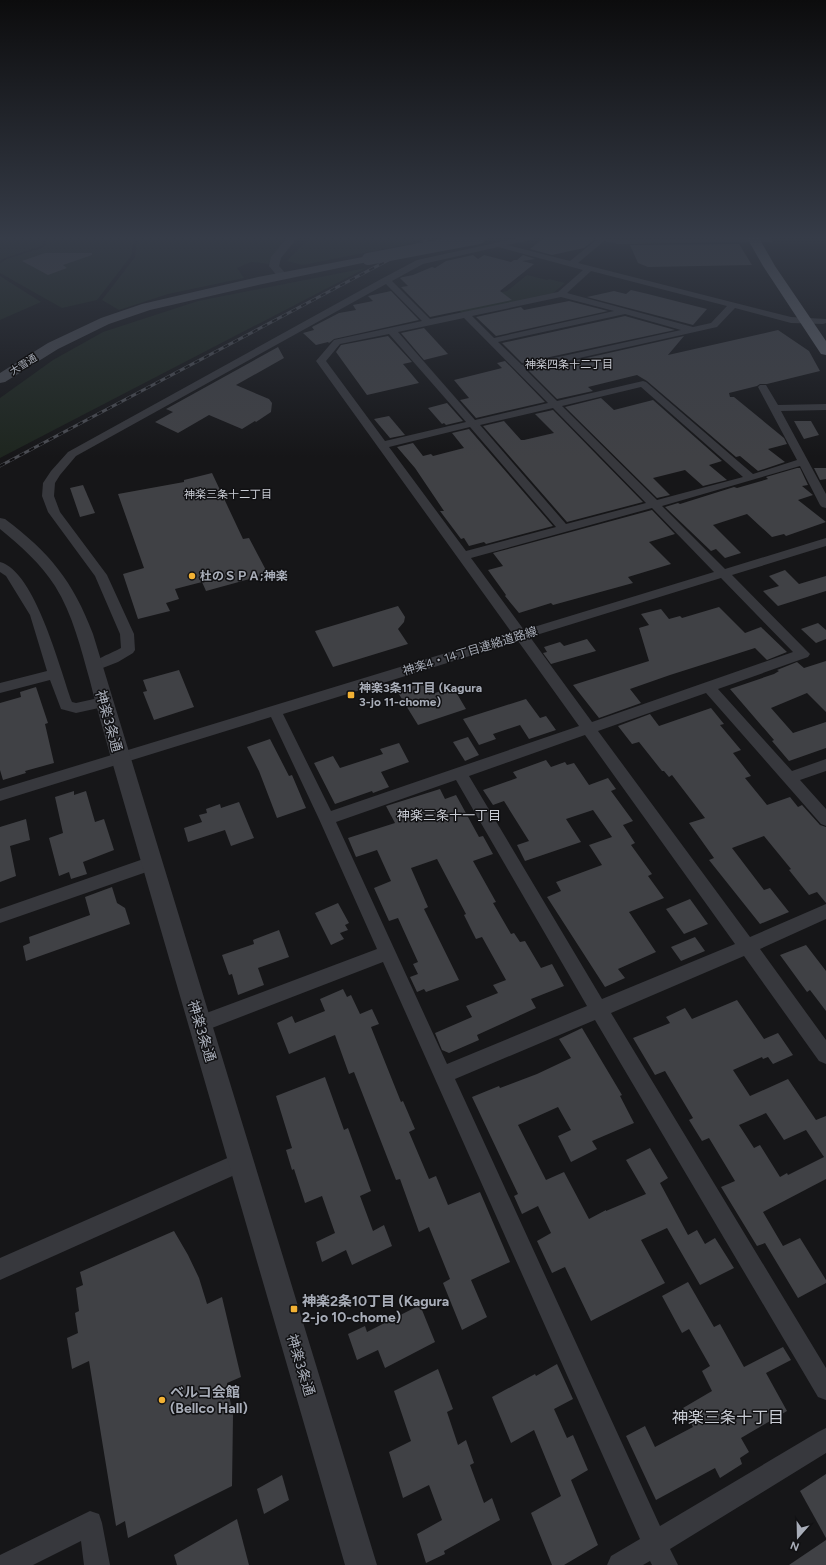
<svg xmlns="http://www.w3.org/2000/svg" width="826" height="1565" font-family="Figtree,'Noto Sans JP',sans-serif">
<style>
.green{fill:#1e261f}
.building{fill:#404145;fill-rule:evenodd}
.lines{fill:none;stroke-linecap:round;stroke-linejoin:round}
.minor{fill:#37383d;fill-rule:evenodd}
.tertiary{fill:#37383d;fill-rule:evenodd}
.secondary{fill:#45474d;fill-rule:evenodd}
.trunk{fill:#5b5e65;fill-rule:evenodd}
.rail-casing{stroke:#4a4c52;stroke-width:3}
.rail{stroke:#111113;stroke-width:2;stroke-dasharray:5.5;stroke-linecap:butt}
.secondary-bridge{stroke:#45474d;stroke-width:12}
.poi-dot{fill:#f2b134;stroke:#111113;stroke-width:1.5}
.labels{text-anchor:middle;stroke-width:3;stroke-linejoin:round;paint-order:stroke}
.far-street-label{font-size:10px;fill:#a8adb8;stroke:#111113}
.far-neighbourhood-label{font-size:11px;fill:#c9ccd4;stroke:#111113}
.poi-label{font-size:12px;font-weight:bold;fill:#a8adb8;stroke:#111113;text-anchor:start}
.street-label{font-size:12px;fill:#a8adb8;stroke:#111113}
.neighbourhood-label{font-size:13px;fill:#c9ccd4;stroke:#111113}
.near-street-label{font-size:14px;fill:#a8adb8;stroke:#111113}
.near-poi-label{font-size:14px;font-weight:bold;fill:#a8adb8;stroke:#111113;text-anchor:start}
.near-neighbourhood-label{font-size:16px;fill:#c9ccd4;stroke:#111113}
</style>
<rect width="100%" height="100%" fill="#161618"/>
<g class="green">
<polygon points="0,238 46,238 41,246 5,258 0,261"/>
<polygon points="49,238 134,238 131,256 97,300 62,308 0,273 0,263 7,259 44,247"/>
<polygon points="137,238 288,238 273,256 270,264 251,262 237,268 244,278 168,294 119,310 102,300 135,257"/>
<polygon points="309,238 420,238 409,244 303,265 287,261"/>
<polygon points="366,268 0,458 0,398 53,360 103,332 198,301"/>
<polygon points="527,275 547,280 549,279 565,283 551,295 462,313 450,302 507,291"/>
<polygon points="0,276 41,302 0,320"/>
</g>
<g class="building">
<polygon points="544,238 594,238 594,240 584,248 552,255 530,249"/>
<polygon points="739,244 752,265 648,267 638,263 630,245"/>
<polygon points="45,253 92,253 92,255 63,265 67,268 48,275 22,261"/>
<polygon points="473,255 478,259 484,255 511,262 514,260 517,260 523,255 535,259 522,261 534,264 500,291 512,300 430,317 401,287 408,286 400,278 403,277 413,275 432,267 435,268 446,261"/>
<polygon points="631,290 648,294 707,309 693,325 587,297 614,291 626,294"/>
<polygon points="391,291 419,320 334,339 329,343 328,342 316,345 303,333 314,330 312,327 339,313 356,310 353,305 373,301 368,296"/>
<polygon points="569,301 608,311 496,336 476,317 521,307 524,310"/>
<polygon points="625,316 675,330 522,363 502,343"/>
<polygon points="424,328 448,354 424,360 401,333"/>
<polygon points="778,330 809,351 820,371 767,384 760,384 757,386 729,393 730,397 734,397 784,438 787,444 768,449 785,462 758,471 740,456 736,457 647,381 637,375 588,387 593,391 557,399 529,371 684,336 668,355"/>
<polygon points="388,336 412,362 403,364 419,383 367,395 336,352 341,345"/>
<polygon points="278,347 284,358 236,385 269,399 272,403 271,412 256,422 255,421 242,429 209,415 178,433 155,422 173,412 166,409"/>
<polygon points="505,361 545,402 476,418 460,400 469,398 454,380 502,368 497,363"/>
<polygon points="601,398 614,410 653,400 722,461 709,465 727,480 703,486 685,470 653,478 670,495 657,498 565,407"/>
<polygon points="447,403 463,421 446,425 444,423 442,424 428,408"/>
<polygon points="553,410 643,502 567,522 483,426 504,421 521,440 524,440 554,433 535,414"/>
<polygon points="389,416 405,435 390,438 374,419"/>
<polygon points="794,421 811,421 819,435 804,439"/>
<polygon points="469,429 553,526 486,544 484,542 469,546 464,538 461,539 440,511 444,511 415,468 397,447 413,443 423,456 431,454 433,456 464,448 452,433"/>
<polygon points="797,468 800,468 808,485 802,486 813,495 798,500 826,522 786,536 784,534 772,537 747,514 713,525 741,553 725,558 716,549 711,551 665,507 678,503 680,504 734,487 737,488 768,479 766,477"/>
<polygon points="814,468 826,468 826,479 820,480"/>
<polygon points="212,473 243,539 249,538 268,574 206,591 202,582 175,589 179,599 166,603 170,611 138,619 123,574 144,568 118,494 184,482 184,480"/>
<polygon points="83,485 95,513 80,517 70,488"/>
<polygon points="652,510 675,534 649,542 671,564 628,577 633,583 553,605 551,603 519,613 505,596 506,595 488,570 503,566 493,553"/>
<polygon points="785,570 799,584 826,576 826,591 778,606 763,591 779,586 769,576"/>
<polygon points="398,606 405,617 404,622 398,629 408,644 333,667 315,631"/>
<polygon points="719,607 745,633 761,627 787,652 767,660 755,648 670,675 630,689 641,703 599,718 573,685 649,661 639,628 649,625 641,614 661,609 669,619 680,616 682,618"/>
<polygon points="818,623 826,630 826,639 816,643 801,629"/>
<polygon points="587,639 596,651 551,664 543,653 547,652 544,647 560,642 564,646"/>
<polygon points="826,661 826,712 807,693 771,708 793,733 826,722 826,748 789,761 772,741 774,740 730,689 774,674 779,671 777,670 797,662 804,668"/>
<polygon points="179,670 194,707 154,720 143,692 147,691 143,680"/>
<polygon points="422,683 429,695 453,687 466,709 418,725 397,691"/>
<polygon points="36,687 48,723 45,724 54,763 25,771 26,773 3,780 0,770 0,703 21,697 20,692"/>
<polygon points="526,699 540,718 546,716 556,730 529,739 520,725 493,734 496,739 479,745 463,719"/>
<polygon points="711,708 724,724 720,725 741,750 733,753 751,776 745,778 767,805 790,797 798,807 802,805 820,825 826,827 826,903 817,892 809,895 789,870 791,869 764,836 732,848 764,890 770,888 789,912 760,924 709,860 714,858 689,823 705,818 672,775 669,777 664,771 662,771 639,742 632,744 618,726 650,714 659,726"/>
<polygon points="468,737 479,755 465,761 453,742"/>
<polygon points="270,739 289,776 292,775 306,808 277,818 259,771 247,747"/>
<polygon points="399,743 409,762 381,772 389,787 373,793 372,791 335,804 314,763 333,756 340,768 383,754 380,749"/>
<polygon points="546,760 551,767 565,762 567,765 574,763 589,785 608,778 616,789 611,791 633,821 623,825 635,843 631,845 652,874 648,876 664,898 629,912 656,952 618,969 625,978 605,987 547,897 561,891 556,882 602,865 589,845 612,837 593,810 566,819 581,842 525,861 517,845 529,841 504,801 493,805 483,790 517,778 513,772"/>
<polygon points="440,789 445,799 456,795 479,837 483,836 493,854 473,861 496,902 493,903 511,934 514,933 520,942 525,941 541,968 552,964 564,986 531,999 536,1008 477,1035 479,1040 449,1053 442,1050 435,1033 472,1017 466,1006 498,993 493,985 506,980 482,937 476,939 464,915 466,914 437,859 411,868 428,907 424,909 459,980 426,992 424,989 417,992 410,977 418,974 413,964 418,962 398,918 389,921 374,888 391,881 377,850 356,857 348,838 395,823 386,806"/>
<polygon points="74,791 74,795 86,791 95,822 104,819 114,850 83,862 87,874 71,879 69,872 59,876 49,838 63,833 55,797"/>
<polygon points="239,802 254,838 231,846 225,830 188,842 184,828 202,822 199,815 207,813 206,809 220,804 221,808"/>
<polygon points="26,819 30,840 10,846 16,876 0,882 0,827"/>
<polygon points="112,887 117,903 125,908 130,924 26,961 23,946 30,943 29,937 90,915 85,897"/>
<polygon points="690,899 708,924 684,934 666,909"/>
<polygon points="338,903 349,923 345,925 348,930 340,933 344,939 331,945 315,913"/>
<polygon points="279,930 289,957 258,968 264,985 238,995 232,974 229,975 222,955 254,944 253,940"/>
<polygon points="695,937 705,951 681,961 671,947"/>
<polygon points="806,945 826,971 826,1011 810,990 807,992 780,955"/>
<polygon points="343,989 347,997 351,995 360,1014 372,1009 379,1024 371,1027 401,1102 403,1101 415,1129 409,1132 429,1179 436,1176 448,1205 480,1192 510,1262 471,1280 487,1317 462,1330 443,1283 450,1279 429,1227 419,1232 400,1179 396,1180 354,1072 349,1074 335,1035 289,1054 277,1023 292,1016 295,1023 325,1011 320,999"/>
<path d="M737,1000l27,39 14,-6 15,22 -20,9 -5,-7 -5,2 -1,-2 -29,13 17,26 38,-17 28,41 10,-4v63l-63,33 20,34 17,-8 26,42v3l-28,15 -33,-55 -8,3 -36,-59 14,-6 -26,-43 -7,3 -13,-21 4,-2 -28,-47 -10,4 -22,-37 37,-15 -4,-6 19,-9 7,11zM766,1113l18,27 22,-10 18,27 -36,18 -1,-2 -7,4 -20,-32 -6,3 -15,-23z"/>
<polygon points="582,1028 622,1095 620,1096 634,1123 592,1141 597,1149 571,1162 558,1136 571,1130 558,1107 518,1125 546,1180 564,1172 589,1219 606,1210 606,1211 646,1194 626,1160 650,1148 668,1178 660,1183 688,1235 697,1230 705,1244 715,1238 734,1268 700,1285 667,1228 641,1240 665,1283 591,1321 565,1267 552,1273 537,1241 551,1233 538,1206 522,1214 514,1196 518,1194 472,1097 499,1086 500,1088 537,1074 571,1058 559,1039"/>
<polygon points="325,1077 344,1130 348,1128 371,1191 360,1196 373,1231 384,1225 392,1246 352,1265 346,1250 322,1262 316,1242 335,1233 322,1196 305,1203 294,1169 292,1170 286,1150 292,1148 276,1096"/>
<polygon points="174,1231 188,1255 199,1278 207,1304 222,1297 241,1377 227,1383 233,1416 232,1486 128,1538 125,1521 116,1526 89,1361 72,1369 67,1338 78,1333 75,1313 79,1311 76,1288 83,1285 80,1272"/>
<polygon points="688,1282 714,1327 720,1324 744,1367 783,1347 791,1360 766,1373 787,1411 741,1438 749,1452 740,1458 742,1464 720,1478 715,1468 656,1500 626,1436 645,1426 655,1447 693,1427 683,1408 712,1391 702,1371 710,1366 689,1329 682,1333 662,1296"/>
<polygon points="420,1305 435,1342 385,1368 378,1350 357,1360 348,1334 365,1326 367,1332"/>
<polygon points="557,1364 573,1399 554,1409 567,1438 573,1435 588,1470 571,1480 598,1545 564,1565 552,1565 531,1513 561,1496 534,1430 511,1443 492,1397 535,1374 536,1376"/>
<polygon points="438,1369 453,1409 447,1412 458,1445 466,1440 474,1463 470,1465 484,1503 492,1498 500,1520 444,1551 445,1554 426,1563 417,1534 442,1520 429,1485 403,1498 389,1452 411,1441 394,1391"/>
<polygon points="826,1474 826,1538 800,1491"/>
<polygon points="282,1475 289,1500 264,1514 257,1489"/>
<polygon points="237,1519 249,1565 177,1565 174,1555"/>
<polygon points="826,1540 826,1565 789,1565"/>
</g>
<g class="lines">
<g class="minor">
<path d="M518,238h14l-1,2 -24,5 63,16 26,-21 -1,-2 23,2 154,-2v4h-3l-151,2 -14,-3 -26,22 213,54 35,2v4l-3,1 -32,-1 -56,-15 -18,19 -191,43 31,31 86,-20 3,1 107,92 44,-14 -39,-73 2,-2h6l12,20 48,-1v6l-45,1 45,83v14l-4,-1 -2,-2 -20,-39 -138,40 63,63 101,-31v8l-94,29 78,79 -2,3 -90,32 74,82 34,-12v12l-26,9 26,29v17l-5,-2 -115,-131 -108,38 152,206 76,-33v15l-66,30 66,91v24l-7,-3 -75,-105 -133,57 215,355v32l-8,-3 -223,-377 -140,59 205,447 158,-94 8,-4v25l-156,96 8,16h-26l-2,-4 -7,4h-36l4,-9 29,-17 -257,-577 -184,71 -6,-3 -3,-6 3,-6 184,-69 -58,-130 -48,-102 -271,84v-12l512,-156 -196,-272 18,-21 88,-19 -36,-37 -310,172 -16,19 -5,8 -1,13 6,16 47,63 27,59 1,16 -2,3 -15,9 -23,9 -5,-2 -2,-3c3,-5 26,-14 33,-18l-1,-14 -25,-58 -47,-64 -6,-16 1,-13 8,-12 17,-19 315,-174 34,-18zM498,247l85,23 -25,22 -128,27 -38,-38 31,-17zM591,271l136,35 -16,17 -18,4 -126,-34zM561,297l53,14 -120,27 -22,-22zM625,314l56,16 -159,35 -24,-23zM464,318l84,85 -73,17 -77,-88zM389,334l77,88 -81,19 -59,-80 14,-17zM641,387l102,90 -86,23 -95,-94zM553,408l93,95 -80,21 -86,-99zM470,427l86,100 -90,24 -77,-104zM652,508l62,64 -190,58 -53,-72zM721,578l72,74 -201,70 -62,-85zM518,641l61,85 -248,85 -48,-97zM585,735l150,209 -133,55 -133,-223zM456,780l131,226 -140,58 -111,-242z"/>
<path d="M0,562c35,9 60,107 72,140l4,1 27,-6 5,1 2,4 -2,4 -32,7 -15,-4 -11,-29 -50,13v-10l47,-12 -17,-56 -24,-39 -6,-4z"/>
<polygon points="152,856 158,858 160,863 158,868 0,923 0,909"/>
<polygon points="241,1152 248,1155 251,1162 248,1169 0,1280 0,1258"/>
<polygon points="90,1511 99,1514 102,1523 110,1565 84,1565 81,1541 33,1565 0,1565 0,1555"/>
</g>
<g class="tertiary">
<polygon points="287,238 297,238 281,258 279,266 288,276 283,279 279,278 269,266 271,257"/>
<path d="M0,518l5,1c45,34 68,62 88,115l284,931h-32l-234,-807c-7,-26 -15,-51 -21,-77 -9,-32 -17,-66 -35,-95 -14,-22 -34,-40 -55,-57z"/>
</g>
<polygon class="secondary" points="368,256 372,257 374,259 372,261 258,285 150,310 109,324 58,349 5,382 0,383 0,373 48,343 101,318 142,304 258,277"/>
<polygon class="trunk" points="747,238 759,238 775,266 826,341 826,355 821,354 819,351 763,266"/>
<g class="rail-casing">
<polyline id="rail" points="0,466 430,238"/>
</g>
<use href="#rail" class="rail"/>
<polyline class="secondary-bridge" points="368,259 479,238"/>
</g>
<linearGradient id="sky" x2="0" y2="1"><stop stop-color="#0c0c0d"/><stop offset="0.52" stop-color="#363c48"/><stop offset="1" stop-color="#363c48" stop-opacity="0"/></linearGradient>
<rect width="826" height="457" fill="url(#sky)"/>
<g class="poi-dot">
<circle cx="192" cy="576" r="4"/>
<rect x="347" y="691" width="8" height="8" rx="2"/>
<rect x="290" y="1305" width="8" height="8" rx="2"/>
<circle cx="162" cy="1400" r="4"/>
</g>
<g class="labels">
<g class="far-street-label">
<text transform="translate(23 364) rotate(-32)" y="4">大雪通</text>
</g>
<g class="far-neighbourhood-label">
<text x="569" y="368">神楽四条十二丁目</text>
<text x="228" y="498">神楽三条十二丁目</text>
</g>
<g class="poi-label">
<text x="200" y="580">杜のＳＰＡ;神楽</text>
<text x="359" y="692">神楽3条11丁目 (Kagura<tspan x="359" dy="14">3-jo 11-chome)</tspan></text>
</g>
<g class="street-label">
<text transform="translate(470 651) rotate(-17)" y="4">神楽4・14丁目連絡道路線</text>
</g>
<g class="neighbourhood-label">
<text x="449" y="820">神楽三条十一丁目</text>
</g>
<g class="near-street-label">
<text transform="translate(109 721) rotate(74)" y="5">神楽3条通</text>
<text transform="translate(202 1031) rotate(73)" y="5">神楽3条通</text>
<text transform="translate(301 1365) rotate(73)" y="5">神楽3条通</text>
</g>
<g class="near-poi-label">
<text x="302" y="1306">神楽2条10丁目 (Kagura<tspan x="302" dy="16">2-jo 10-chome)</tspan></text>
<text x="170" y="1397">ベルコ会館<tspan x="170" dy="16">(Bellco Hall)</tspan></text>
</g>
<g class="near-neighbourhood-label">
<text x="728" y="1423">神楽三条十丁目</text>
</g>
</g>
<g transform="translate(798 1537) rotate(200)" stroke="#111113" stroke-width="3" paint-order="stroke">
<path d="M0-3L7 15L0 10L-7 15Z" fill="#a8adb8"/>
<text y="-6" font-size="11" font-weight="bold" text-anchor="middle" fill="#a8adb8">N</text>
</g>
</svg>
